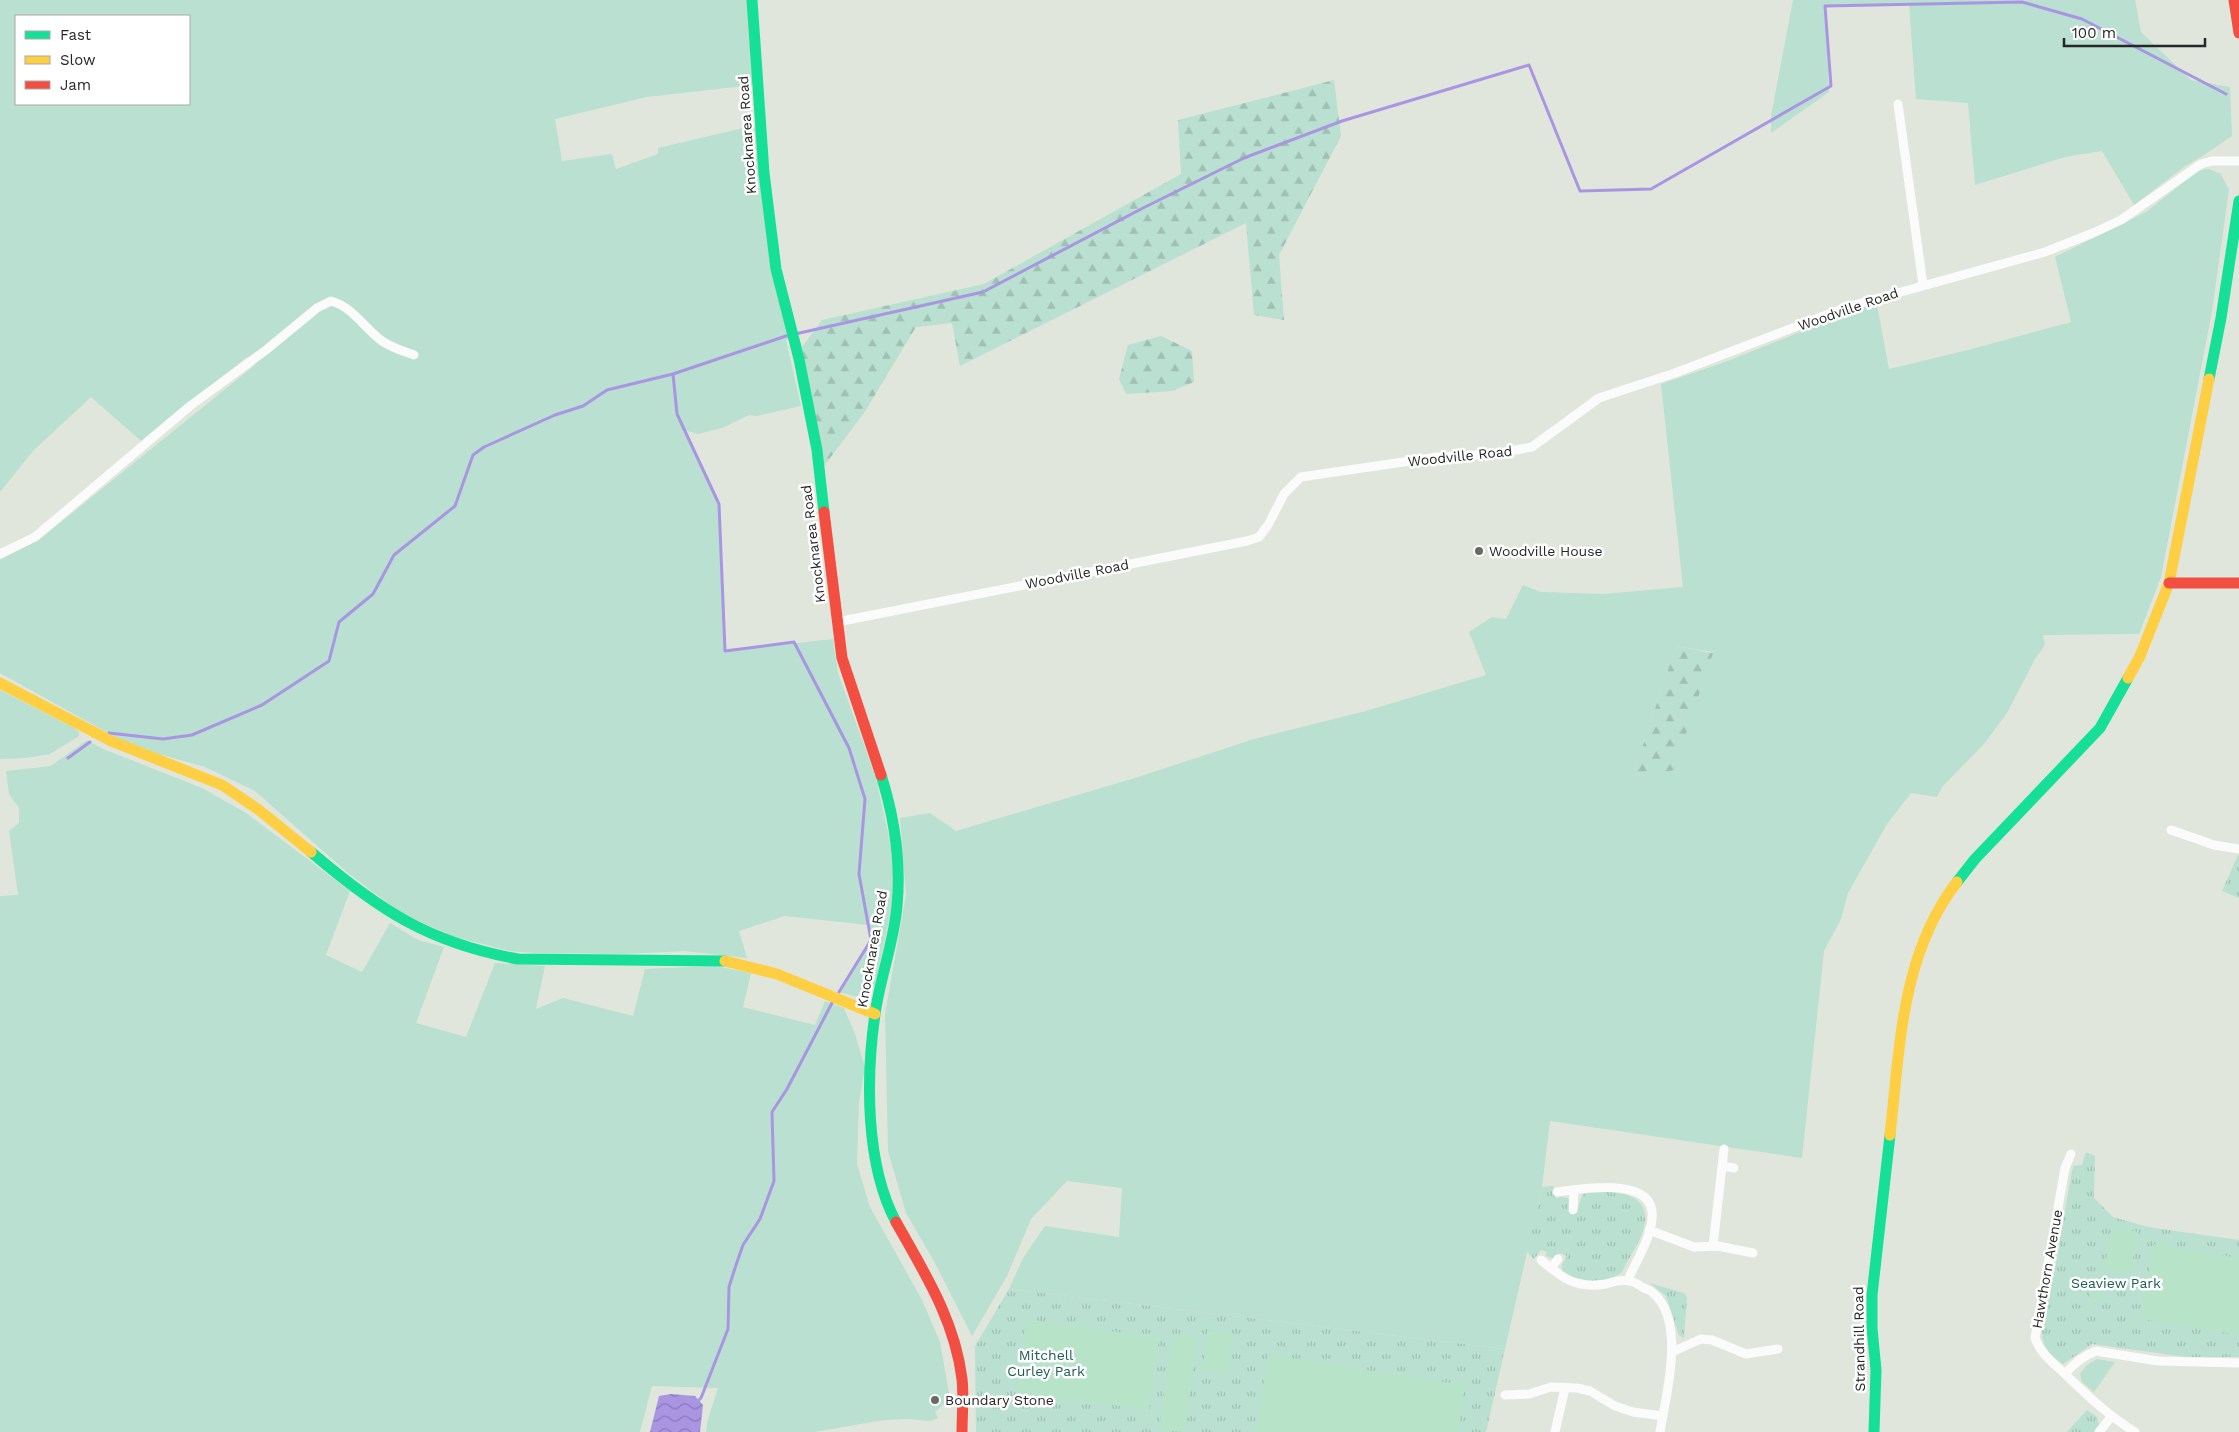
<svg xmlns="http://www.w3.org/2000/svg" width="2239" height="1432" font-family="'Work Sans',sans-serif">
<style>
.grass{fill:#b9e0d0;fill-rule:evenodd}
.forest{fill:url(#forest-firs)}
.park{fill:url(#park-tufts)}
.pitch{fill:#b7e4c8}
.water{fill:url(#water-waves)}
.lines{fill:none;stroke-linecap:round;stroke-linejoin:round}
.stream{stroke:#aa95e2;stroke-width:3}
.street{stroke:#fafbfa;stroke-width:9}
.fast{stroke:#16e098;stroke-width:11}
.slow{stroke:#ffcf43;stroke-width:11}
.jam{stroke:#f24e42;stroke-width:11}
.poi-dot{fill:#686a66;stroke:#fff;stroke-width:2}
.labels{text-anchor:middle;stroke-width:5;stroke-linejoin:round;paint-order:stroke}
.street-label{font-size:14px;fill:#272727;stroke:#fff}
.poi-label{font-size:14px;fill:#272727;stroke:#fff;text-anchor:start}
.park-label{font-size:14px;fill:#1e5d51;stroke:#fff}
</style>
<defs>
<pattern id="forest-firs" width="22" height="20" patternUnits="userSpaceOnUse" patternTransform="scale(1.25)"><rect width="22" height="20" fill="#b9e0d0"/><path d="M5 1l3.5 6h-7zM16 11l3.5 6h-7z" fill="#9fc0b3"/></pattern>
<pattern id="park-tufts" width="24" height="20" patternUnits="userSpaceOnUse" patternTransform="scale(1.25)"><rect width="24" height="20" fill="#b9e0d0"/><path d="M3 7l-1-3M5 7V3M7 7l1-3M15 17l-1-3M17 17v-4M19 17l1-3" fill="none" stroke="#9fc0b3"/></pattern>
<pattern id="water-waves" width="16" height="10" patternUnits="userSpaceOnUse" patternTransform="scale(1.25)"><rect width="16" height="10" fill="#aa95e2"/><path d="M0 5q4-4 8 0t8 0" fill="none" stroke="#8a7ab7"/></pattern>
</defs>
<rect width="100%" height="100%" fill="#e1e6dc"/>
<g class="grass">
<path d="M0,0h747l6,85 -106,12 -92,22 7,42 50,-7 4,15 42,-15v-6l98,-23 34,214 -4,1 15,66 -44,10 -8,-1 -27,13 -24,6 -15,-4 36,74 6,147 108,-12 5,34 37,102 15,66 3,24 -1,43 -17,77 -5,8 -9,5 -22,-6 32,-52 -3,-15 -83,-9 -46,15 8,27 -63,-7 -61,3 -87,-1 -27,-2 -57,-15 -51,-23 -53,-40 -93,-82 -50,-24 -57,-16 -31,-13 -117,-65v-113l40,-21 215,-174 -8,-8 -106,84 -50,-44 -58,54 -33,41zM16,16h173v88h-173z"/>
<polygon points="1793,0 2135,0 2141,32 2191,80 2230,87 2232,136 2201,157 2185,166 2134,205 2102,151 2065,157 1975,185 1968,103 1916,99 1909,4 1825,6 1829,92 1771,133 1771,116"/>
<path d="M2209,169l12,5 8,16 -17,121 -51,266 -22,57 -96,1 2,10 -10,14 -28,54 -23,31 -42,43 -5,10 -26,-4 -24,31 -39,69 -7,26 -17,32 -22,207 -252,-37 -8,66 -37,162 -496,-60 14,-31 22,-32 74,11 3,-49 -55,-7 -36,38 -24,57 -35,60 -37,-73 -29,-50 -18,-62 -3,-137 21,-119 -6,-77 30,-5 26,18 182,-54 116,-38 112,-28 120,-36 -17,-43 23,-15 14,2 17,-34 18,7 62,2 80,-7 -22,-203 64,-22 138,-55 14,-2 12,64 79,-19 103,-28 -16,-65 91,-45 53,-42zM1676,646l37,6 -72,126 -6,-9z"/>
<polygon points="0,690 74,728 79,732 79,736 50,754 25,758 0,759"/>
<polygon points="87,740 103,749 202,788 246,813 350,891 326,955 362,972 390,923 418,940 444,947 416,1023 466,1037 495,963 545,966 536,1009 563,998 633,1016 645,969 715,966 751,973 743,1007 815,1025 825,1001 844,1008 855,1034 865,1067 859,1103 857,1164 870,1207 922,1300 940,1342 949,1393 946,1402 935,1412 938,1418 930,1421 908,1419 884,1420 814,1432 706,1432 708,1419 718,1388 652,1386 640,1432 0,1432 0,896 18,895 9,831 19,823 19,808 9,794 6,771 51,766"/>
<polygon points="2097,1359 2115,1362 2094,1392 2082,1382 2080,1374 2087,1365"/>
</g>
<g class="forest">
<polygon points="1334,80 1341,136 1279,255 1284,320 1254,315 1246,223 960,366 952,323 916,327 864,413 824,466 802,347 822,320 984,284 1181,174 1178,120"/>
<polygon points="1161,336 1192,351 1194,382 1172,391 1126,394 1119,379 1128,345"/>
<polygon points="1676,646 1713,653 1674,770 1641,778 1635,769"/>
</g>
<g class="park">
<polygon points="2238,855 2239,855 2239,898 2222,891"/>
<path d="M2086,1152l9,4 -1,42 19,19 35,10 91,13v117h-53l-94,-13 -29,20c-11,-6 -21,-17 -21,-30 -1,-20 8,-41 12,-61 7,-35 12,-71 19,-107l9,-1z"/>
<path d="M1553,1186l3,12 5,-1 7,1 2,5 7,7 6,-16c22,-4 66,-5 62,28 -2,18 -16,34 -23,50 -17,14 -41,8 -60,3v-11l5,-8 -8,-3 -4,6 -9,-3 1,-4 -6,-2 -7,9 -7,-7 15,-65z"/>
<polygon points="1649,1283 1684,1293 1687,1297 1684,1338 1679,1335 1666,1296"/>
<polygon points="1009,1289 1505,1349 1486,1432 976,1432 975,1346"/>
<polygon points="2087,1410 2097,1417 2099,1425 2094,1432 2067,1432"/>
</g>
<g class="pitch">
<polygon points="2112,1227 2138,1232 2130,1275 2104,1270"/>
<polygon points="2154,1244 2239,1258 2239,1335 2141,1319"/>
<polygon points="2093,1275 2104,1278 2100,1299 2089,1297"/>
<polygon points="1027,1319 1159,1338 1149,1410 1017,1392"/>
<polygon points="1208,1330 1233,1334 1228,1374 1202,1371"/>
<polygon points="1173,1334 1198,1338 1183,1432 1159,1429"/>
<polygon points="1268,1355 1465,1385 1458,1432 1256,1432"/>
</g>
<polygon class="water" points="671,1394 695,1396 703,1405 700,1432 650,1432 659,1396"/>
<g class="lines">
<g class="stream">
<polyline points="795,334 983,292 1143,208 1244,158 1342,121 1529,65 1580,191 1651,189 1831,86 1825,6 2022,2 2082,19 2226,94"/>
<polyline points="673,374 677,414 719,504 725,651 794,642 849,748 865,799 859,874 871,940 839,992"/>
<polyline points="109,733 163,739 192,735 262,705 329,661 339,622 373,594 394,555 455,506 473,455 484,447 555,415 583,406 607,390 673,374 789,335"/>
<polyline points="68,758 90,742"/>
<polyline points="696,1403 701,1398 728,1329 729,1287 736,1265 743,1245 760,1219 774,1181 772,1112 787,1089 832,1003"/>
</g>
<g class="street">
<polyline points="1898,104 1923,285"/>
<path d="M0,554l35,-17 155,-131 76,-56 51,-42 14,-7c22,6 33,27 51,40 10,7 21,10 32,14"/>
<polyline points="837,622 1247,541 1259,537 1268,525 1284,494 1301,477 1437,457 1494,454 1532,447 1599,398 1675,373 1847,307 2045,252 2093,233 2121,220 2201,164 2212,161 2239,161"/>
<polyline points="2171,830 2214,845 2239,849"/>
<path d="M2071,1154l-6,14 -30,170c6,17 20,26 32,38 22,21 42,40 68,56"/>
<polyline points="1722,1166 1734,1168"/>
<path d="M1557,1192c25,-3 100,-17 95,27 -2,21 -16,42 -24,61"/>
<polyline points="1573,1210 1574,1190"/>
<polyline points="1649,1230 1694,1247 1718,1246 1753,1253"/>
<polyline points="1713,1246 1724,1149"/>
<path d="M1541,1260c21,18 35,29 65,24 7,-2 14,-5 22,-3 6,0 10,3 14,6 3,2 8,3 10,5 35,28 14,103 8,140"/>
<polyline points="1551,1268 1558,1259"/>
<polyline points="1672,1352 1701,1339 1712,1340 1746,1354 1778,1349"/>
<path d="M2065,1374c9,-11 18,-18 31,-23l62,10 81,2"/>
<polyline points="1505,1395 1529,1394 1551,1387 1577,1388 1590,1391 1615,1406 1633,1412 1663,1416"/>
<polyline points="1555,1432 1565,1388"/>
<polyline points="2099,1432 2111,1417"/>
</g>
<g class="fast">
<polyline points="752,0 764,173 776,269 799,359 817,450 824,512"/>
<polyline points="2209,379 2221,318 2239,201"/>
<path d="M881,775c13,41 20,88 16,131 -3,36 -17,72 -22,108 -9,63 -10,150 21,208"/>
<path d="M311,852c68,58 118,91 207,107l207,2"/>
<polyline points="1957,882 1975,859 2100,728 2128,678"/>
<polyline points="1874,1432 1876,1370 1872,1328 1872,1295 1890,1135"/>
</g>
<g class="slow">
<polyline points="2128,678 2140,656 2169,583 2209,379"/>
<polyline points="0,683 111,741 222,785 259,810 311,852"/>
<polyline points="725,961 777,974 875,1014"/>
<path d="M1890,1135c10,-88 11,-181 67,-253"/>
</g>
<g class="jam">
<polyline points="2234,0 2239,33"/>
<polyline points="824,512 842,658 881,775"/>
<polyline points="2169,583 2239,583"/>
<path d="M896,1222c28,50 59,98 66,157 2,17 0,36 0,53"/>
</g>
</g>
<g class="poi-dot">
<circle cx="1479" cy="551" r="5"/>
<circle cx="935" cy="1400" r="5"/>
</g>
<g class="labels">
<g class="street-label">
<text transform="translate(747 135) rotate(-94)" y="5">Knocknarea Road</text>
<text transform="translate(1848 309) rotate(-19)" y="5">Woodville Road</text>
<text transform="translate(1460 456) rotate(-6)" y="5">Woodville Road</text>
<text transform="translate(813 544) rotate(-97)" y="5">Knocknarea Road</text>
<text transform="translate(1077 574) rotate(-11)" y="5">Woodville Road</text>
<text transform="translate(872 949) rotate(-80)" y="5">Knocknarea Road</text>
<text transform="translate(2047 1269) rotate(-80)" y="5">Hawthorn Avenue</text>
<text transform="translate(1859 1339) rotate(-91)" y="5">Strandhill Road</text>
</g>
<g class="poi-label">
<text x="1489" y="556">Woodville House</text>
<text x="945" y="1405">Boundary Stone</text>
</g>
<g class="park-label">
<text x="2116" y="1288">Seaview Park</text>
<text x="1046" y="1360">Mitchell<tspan x="1046" dy="16">Curley Park</tspan></text>
</g>
</g>
<rect x="15" y="15" width="175" height="90" fill="#ffffff" stroke="#a9a9a9"/>
<rect x="25" y="31" width="25" height="8" fill="#16e098" stroke="#a9a9a9"/>
<text x="60" y="40" font-size="15" fill="#272727">Fast</text>
<rect x="25" y="56" width="25" height="8" fill="#ffcf43" stroke="#a9a9a9"/>
<text x="60" y="65" font-size="15" fill="#272727">Slow</text>
<rect x="25" y="81" width="25" height="8" fill="#f24e42" stroke="#a9a9a9"/>
<text x="60" y="90" font-size="15" fill="#272727">Jam</text>
<path d="M2064 38v8h141v-8" fill="none" stroke="#272727" stroke-width="2.5"/>
<text x="2072" y="38" font-size="15" fill="#272727" stroke="#ffffff" stroke-width="4" paint-order="stroke">100 m</text>
</svg>
